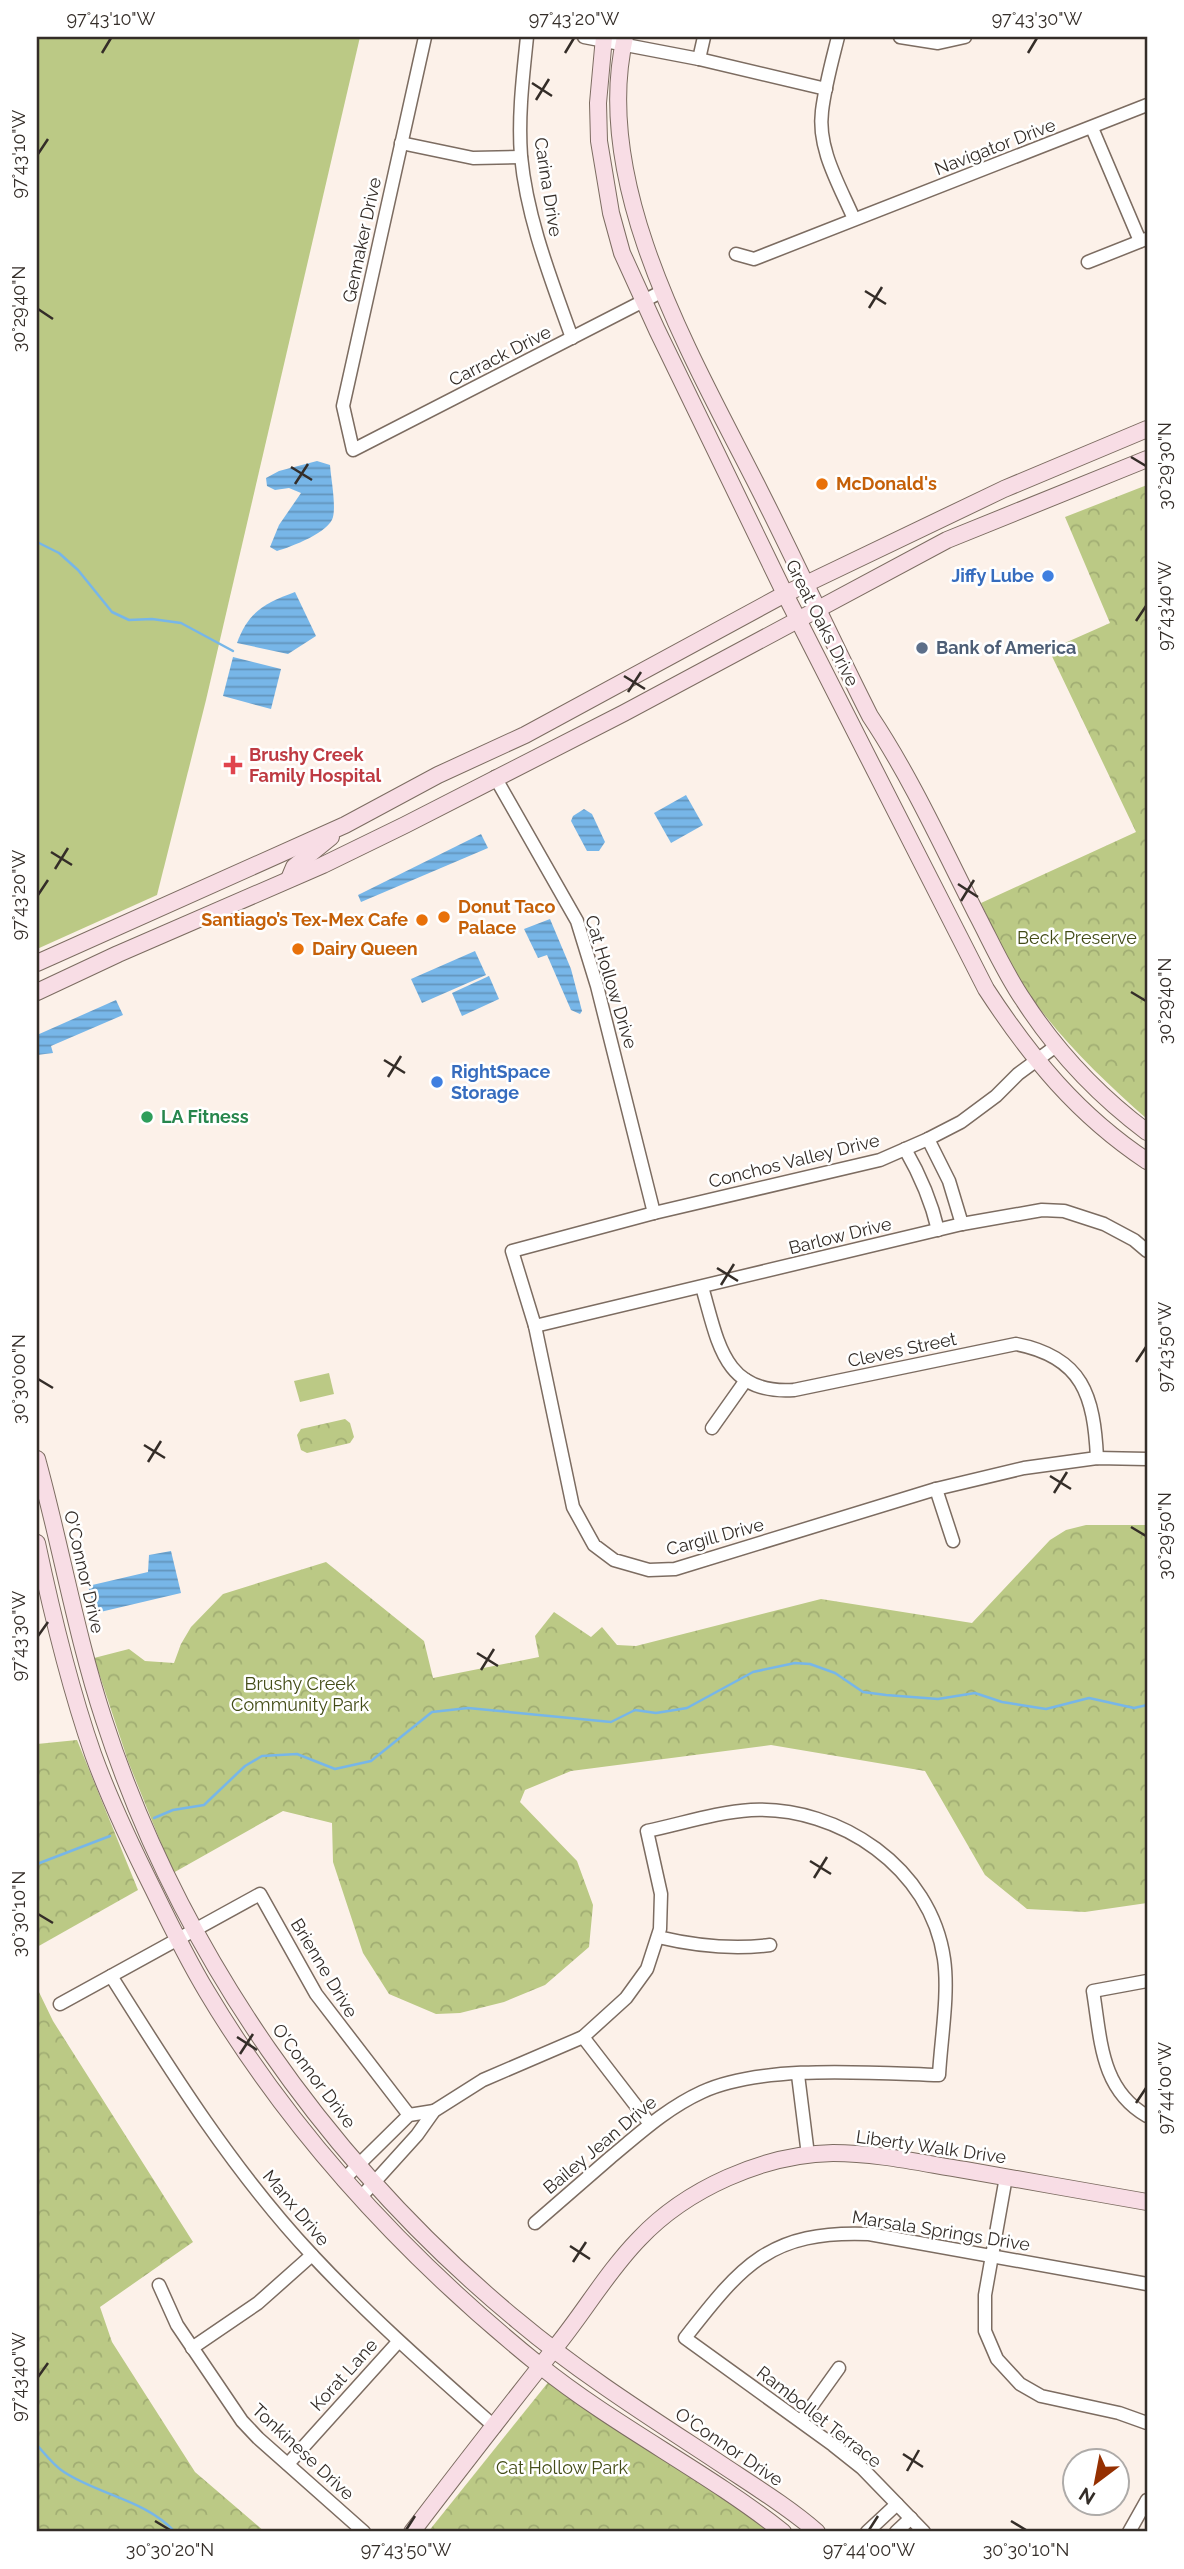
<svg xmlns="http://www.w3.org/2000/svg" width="1184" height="2569" font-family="Raleway,sans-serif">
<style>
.grass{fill:#bbc985}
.park{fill:url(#park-crowns)}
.water{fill:url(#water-rules)}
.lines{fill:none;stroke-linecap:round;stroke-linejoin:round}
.stream{stroke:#77b6e8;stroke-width:2.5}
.street-casing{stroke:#7c6c61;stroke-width:15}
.secondary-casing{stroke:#7c6c61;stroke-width:18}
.street{stroke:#fff;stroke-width:12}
.secondary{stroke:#f8dde5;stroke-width:16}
.ticks{fill:none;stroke:#342d28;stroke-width:2.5}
.food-dot{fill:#e8710a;stroke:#fff;stroke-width:2.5}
.shop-dot{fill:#3f7fe0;stroke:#fff;stroke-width:2.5}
.service-dot{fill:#5c6f8a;stroke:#fff;stroke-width:2.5}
.health-dot{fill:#e0444e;stroke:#fff;stroke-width:2.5}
.leisure-dot{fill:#2e9e5b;stroke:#fff;stroke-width:2.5}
.labels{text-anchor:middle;stroke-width:5;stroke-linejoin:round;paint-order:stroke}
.street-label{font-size:18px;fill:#342d28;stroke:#fff}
.food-label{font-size:18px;font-weight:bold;fill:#c56008;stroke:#fff;text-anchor:start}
.shop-label{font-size:18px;font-weight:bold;fill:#366cbe;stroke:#fff;text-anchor:end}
.service-label{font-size:18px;font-weight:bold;fill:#4e5e75;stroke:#fff;text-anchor:start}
.health-label{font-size:18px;font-weight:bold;fill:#be3a42;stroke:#fff;text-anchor:start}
.park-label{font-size:18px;fill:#434c17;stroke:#fff}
.leisure-label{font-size:18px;font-weight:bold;fill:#27864d;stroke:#fff;text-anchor:start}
.neatline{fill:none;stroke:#342d28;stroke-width:2.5}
.ticks-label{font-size:18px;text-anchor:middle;fill:#342d28}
</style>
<defs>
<pattern id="park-crowns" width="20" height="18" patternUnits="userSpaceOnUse" patternTransform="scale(1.75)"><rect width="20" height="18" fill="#bbc985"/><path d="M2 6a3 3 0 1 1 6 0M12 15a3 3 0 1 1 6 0" fill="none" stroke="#a1ad73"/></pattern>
<pattern id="water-rules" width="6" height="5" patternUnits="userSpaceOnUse" patternTransform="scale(1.75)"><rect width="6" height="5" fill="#77b6e8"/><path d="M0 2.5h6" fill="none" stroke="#6294bc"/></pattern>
</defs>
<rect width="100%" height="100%" fill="#fcf1e9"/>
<g class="grass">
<polygon points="37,37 360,37 206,700 157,895 37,949"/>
<polygon points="329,1373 334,1394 300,1402 294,1381"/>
</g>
<g class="park">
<path d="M1147,485v634c-43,-38 -85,-78 -118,-125 -19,-29 -34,-60 -48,-91l155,-71 -87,-182 61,-27 -45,-106z"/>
<polygon points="345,1419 350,1423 354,1437 350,1443 307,1453 301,1450 297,1435 301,1429"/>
<polygon points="1086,1525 1147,1525 1147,1903 1085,1912 1027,1909 985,1875 925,1771 771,1745 571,1771 525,1790 520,1802 577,1861 593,1905 589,1947 545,1985 504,2002 460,2013 436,2014 389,1994 363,1953 333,1862 332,1823 283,1811 173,1873 128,1761 94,1658 129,1649 145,1661 174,1663 181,1644 191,1627 223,1594 326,1562 424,1641 433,1678 539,1657 535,1636 554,1612 591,1637 602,1627 617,1645 636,1646 821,1599 972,1623 1050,1540 1066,1530"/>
<polygon points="77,1740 138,1890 37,1947 37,1744"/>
<polygon points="37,1988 53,2021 193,2242 100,2307 112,2342 195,2472 265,2532 41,2532 37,2530"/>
<polygon points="550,2380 766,2527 773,2532 428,2532"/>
</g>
<g class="water">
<path d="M317,461l13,4c1,14 6,39 3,52 -3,15 -42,30 -56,34l-7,-4 9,-22 22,-32 -12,-5 -14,2 -8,-4 -1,-8 13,-7z"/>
<path d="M295,592l21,44 -28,18 -51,-11c11,-31 28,-40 58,-51z"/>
<polygon points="233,657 281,669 271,709 223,696"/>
<polygon points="686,795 703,825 671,843 654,813"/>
<polygon points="584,809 592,814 605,842 599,851 587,851 571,821 573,816"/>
<polygon points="481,834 488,848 361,902 358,895"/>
<polygon points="550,919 571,969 582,1011 580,1014 571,1010 547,955 538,958 524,929"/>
<polygon points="475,951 486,975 422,1003 411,979"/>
<polygon points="489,976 499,999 462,1016 452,993"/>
<polygon points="116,1000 123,1015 51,1046 53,1053 37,1055 37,1035"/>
<polygon points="171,1551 181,1593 96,1613 88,1586 148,1572 149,1555"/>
</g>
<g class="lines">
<g class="stream">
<polyline points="37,542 59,553 78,570 112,612 129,620 152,619 181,623 233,651"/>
<polyline points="154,1818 173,1810 204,1805 245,1766 262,1756 297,1754 335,1769 371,1761 432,1712 468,1708 611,1722 635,1710 656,1713 687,1708 753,1672 795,1663 810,1664 835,1673 863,1692 886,1695 938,1699 975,1693 1002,1702 1046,1709 1089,1698 1134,1708 1147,1705"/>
<polyline points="37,1864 110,1836"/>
<path d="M37,2445c8,9 17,21 27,27 35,23 82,28 111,60"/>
</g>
<g class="street-casing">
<g id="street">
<polyline points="425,37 343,406 353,450 663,291"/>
<path d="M527,37c-4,39 -9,79 -6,119 6,63 30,123 51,182"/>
<polyline points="584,37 699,59 826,89"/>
<path d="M838,37c-6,24 -13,49 -16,74 -5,38 18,75 32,108"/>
<polyline points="900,37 938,43 965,37"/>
<polyline points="699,59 704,37"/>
<polyline points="1092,128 1140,241"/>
<polyline points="401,143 473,158 521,157"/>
<polyline points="736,254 754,259 1147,105"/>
<polyline points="1088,262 1146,239"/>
<polyline points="495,777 577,921 597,986 654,1213"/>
<polyline points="1056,1046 1018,1074 996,1096 961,1122 928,1139 880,1160 654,1213 512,1251 535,1326 573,1507 594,1545 614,1560 649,1570 675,1569 936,1489 1024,1468 1097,1458 1147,1459"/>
<polyline points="928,1139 949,1181 962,1224"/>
<path d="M905,1149c15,26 26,51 33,81"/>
<path d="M702,1287c16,54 21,108 92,103l222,-46c67,13 78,52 81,114"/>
<polyline points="535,1326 962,1224 1042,1210 1064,1211 1104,1224 1134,1240 1147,1251"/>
<polyline points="712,1428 746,1380"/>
<polyline points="936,1489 953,1541"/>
<path d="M658,1937c38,9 73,13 112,8"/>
<path d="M111,1976c61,97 123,196 202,280 57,61 120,116 182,171"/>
<path d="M1147,1981l-54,10c8,48 7,98 54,125"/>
<polyline points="60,2004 260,1894 316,1994 409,2115"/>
<polyline points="583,2037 650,2124"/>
<polyline points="798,2075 808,2155"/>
<polyline points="1006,2177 985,2295 985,2331 997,2359 1020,2384 1041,2396 1119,2413 1147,2423"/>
<polyline points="343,2180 409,2115 434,2111"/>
<path d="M360,2198l57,-63 17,-24 49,-31 100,-43 43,-39 21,-29 13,-40 1,-35 -14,-63c34,-7 70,-19 104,-21 89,-4 180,58 193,149 5,35 -3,80 -5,116 -67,-2 -177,-11 -237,17 -35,16 -62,41 -91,65 -25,22 -51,44 -76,66"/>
<polyline points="159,2285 177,2325 242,2421 258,2438 364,2532"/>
<polyline points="192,2348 258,2303 312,2255"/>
<polyline points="801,2421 839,2368"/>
<polyline points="288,2464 398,2342"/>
<polyline points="867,2532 897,2504"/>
<polyline points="896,2532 911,2518"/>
<path d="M924,2532l-62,-64 -29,-23 -148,-107c57,-73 85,-108 184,-104l278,50"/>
<polyline points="1129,2532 1147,2500"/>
</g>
</g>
<g class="secondary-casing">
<g id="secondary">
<path d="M604,37l-6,66 1,38 12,72 11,40 35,77 128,264 201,395c45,69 92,126 161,172"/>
<path d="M625,37c-35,150 70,325 135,454 38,75 72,150 110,225 42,63 74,134 108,201 15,29 28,58 46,84 33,51 75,95 123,131"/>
<polyline points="289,879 294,867 331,837"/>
<polyline points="37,963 345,825 438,775 525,735 785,594 1004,489 1147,429"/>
<polyline points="37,992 118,954 323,865 405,825 624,713 947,540 1147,459"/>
<path d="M37,1459c24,87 39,176 67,261 76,234 225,445 414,601 62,52 130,95 197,139 34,23 71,45 102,72"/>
<path d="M37,1543c15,71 32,142 56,211 17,47 38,91 60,135 17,35 34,70 54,103 86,144 202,268 332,373 77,62 167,106 244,167"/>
<path d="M412,2532c48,-63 97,-126 146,-188 28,-35 50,-73 81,-105 47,-50 125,-85 194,-86 44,0 88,10 132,17 61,11 121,21 182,32"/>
</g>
</g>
<use href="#street" class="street"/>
<use href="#secondary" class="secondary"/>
</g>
<path class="ticks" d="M102,53l9,-15M565,53l9,-15M1028,53l9,-15M532,83l20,13M536,100l13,-21M38,154l10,-15M865,291l21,13M869,308l13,-21M38,309l15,10M1131,457l15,9M291,467l21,13M295,484l13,-20M1136,621l10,-15M624,676l21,13M628,692l13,-20M51,852l21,13M55,869l13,-21M958,884l20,13M38,895l10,-15M961,901l13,-21M1131,992l15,9M384,1060l21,13M388,1077l13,-21M717,1268l21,13M721,1285l13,-21M1136,1362l10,-15M38,1379l15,9M144,1445l21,13M148,1462l13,-21M1050,1476l21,13M1054,1493l13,-21M1131,1527l15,9M38,1636l10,-14M477,1653l21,13M481,1670l13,-21M810,1861l21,13M814,1878l13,-21M38,1914l15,9M237,2037l20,13M240,2054l13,-20M1136,2103l10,-15M570,2246l20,13M573,2262l13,-20M38,2377l10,-14M903,2454l20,13M907,2471l12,-21M155,2521l15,9M1011,2521l15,9M406,2530l9,-14M869,2530l9,-14"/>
<g class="food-dot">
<circle cx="822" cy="484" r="7"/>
<circle cx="444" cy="917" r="7"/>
<circle cx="422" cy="920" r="7"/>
<circle cx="298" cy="949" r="7"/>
</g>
<g class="shop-dot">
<circle cx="1048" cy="576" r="7"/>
<circle cx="437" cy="1082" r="7"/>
</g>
<circle class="service-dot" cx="922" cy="648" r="7"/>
<path class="health-dot" d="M229.5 754.5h7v7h7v7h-7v7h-7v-7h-7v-7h7z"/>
<circle class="leisure-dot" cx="147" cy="1117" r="7"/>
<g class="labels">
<g class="street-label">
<text transform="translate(995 147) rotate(-21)" y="6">Navigator Drive</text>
<text transform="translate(548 187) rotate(81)" y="6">Carina Drive</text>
<text transform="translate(362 240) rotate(-78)" y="6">Gennaker Drive</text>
<text transform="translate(500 356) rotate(-27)" y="6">Carrack Drive</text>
<text transform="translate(822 623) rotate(63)" y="6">Great Oaks Drive</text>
<text transform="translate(611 982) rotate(73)" y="6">Cat Hollow Drive</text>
<text transform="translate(794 1161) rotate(-14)" y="6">Conchos Valley Drive</text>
<text transform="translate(840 1236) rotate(-14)" y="6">Barlow Drive</text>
<text transform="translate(902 1350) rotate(-12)" y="6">Cleves Street</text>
<text transform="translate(715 1537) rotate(-15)" y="6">Cargill Drive</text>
<text transform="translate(84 1572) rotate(77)" y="6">O'Connor Drive</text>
<text transform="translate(324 1968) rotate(59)" y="6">Brienne Drive</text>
<text transform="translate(314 2076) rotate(53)" y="6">O'Connor Drive</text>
<text transform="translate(600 2145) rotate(-40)" y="6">Bailey Jean Drive</text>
<text transform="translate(931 2147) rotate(8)" y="6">Liberty Walk Drive</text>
<text transform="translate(296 2208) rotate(50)" y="6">Manx Drive</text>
<text transform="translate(941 2231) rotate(9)" y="6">Marsala Springs Drive</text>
<text transform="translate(344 2375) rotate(-48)" y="6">Korat Lane</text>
<text transform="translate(819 2417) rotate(38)" y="6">Rambollet Terrace</text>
<text transform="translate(729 2447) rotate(34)" y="6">O'Connor Drive</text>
<text transform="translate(303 2452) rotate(43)" y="6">Tonkinese Drive</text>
</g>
<g class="food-label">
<text x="836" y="490">McDonald's</text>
<text x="458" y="913">Donut Taco<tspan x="458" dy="21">Palace</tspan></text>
<text x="408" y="926" text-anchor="end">Santiago’s Tex-Mex Cafe</text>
<text x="312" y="955">Dairy Queen</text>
</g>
<g class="shop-label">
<text x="1034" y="582">Jiffy Lube</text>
<text x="451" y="1078" text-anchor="start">RightSpace<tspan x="451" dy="21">Storage</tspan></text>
</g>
<g class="service-label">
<text x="936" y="654">Bank of America</text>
</g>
<g class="health-label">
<text x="249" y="761">Brushy Creek<tspan x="249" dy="21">Family Hospital</tspan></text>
</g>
<g class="park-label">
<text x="1077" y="944">Beck Preserve</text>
<text x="300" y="1690">Brushy Creek<tspan x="300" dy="21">Community Park</tspan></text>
<text x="562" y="2474">Cat Hollow Park</text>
</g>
<g class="leisure-label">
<text x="161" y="1123">LA Fitness</text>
</g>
</g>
<rect width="1184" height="2569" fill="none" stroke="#ffffff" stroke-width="77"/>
<g transform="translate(1096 2482) rotate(212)"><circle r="33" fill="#ffffff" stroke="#aeaba9" stroke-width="2"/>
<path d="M0-5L12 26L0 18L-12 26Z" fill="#953001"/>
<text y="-10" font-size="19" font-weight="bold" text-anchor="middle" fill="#342d28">N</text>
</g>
<rect x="38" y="38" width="1108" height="2492" class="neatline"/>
<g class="ticks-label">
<text x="111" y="25">97°43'10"W</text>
<text x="574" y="25">97°43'20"W</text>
<text x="1037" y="25">97°43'30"W</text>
<text transform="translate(19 154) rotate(-90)" y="6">97°43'10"W</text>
<text transform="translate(19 309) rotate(-90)" y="6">30°29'40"N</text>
<text transform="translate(1165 466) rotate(-90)" y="6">30°29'30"N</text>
<text transform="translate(1165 606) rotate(-90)" y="6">97°43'40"W</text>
<text transform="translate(19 895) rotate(-90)" y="6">97°43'20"W</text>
<text transform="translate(1165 1001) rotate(-90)" y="6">30°29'40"N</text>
<text transform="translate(1165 1347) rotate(-90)" y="6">97°43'50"W</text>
<text transform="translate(19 1379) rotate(-90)" y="6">30°30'00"N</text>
<text transform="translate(1165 1536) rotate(-90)" y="6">30°29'50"N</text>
<text transform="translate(19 1636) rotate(-90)" y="6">97°43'30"W</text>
<text transform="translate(19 1914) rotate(-90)" y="6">30°30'10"N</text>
<text transform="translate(1165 2088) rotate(-90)" y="6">97°44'00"W</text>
<text transform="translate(19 2377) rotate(-90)" y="6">97°43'40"W</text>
<text x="170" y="2556">30°30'20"N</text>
<text x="406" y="2556">97°43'50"W</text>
<text x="869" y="2556">97°44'00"W</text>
<text x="1026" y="2556">30°30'10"N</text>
</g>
</svg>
